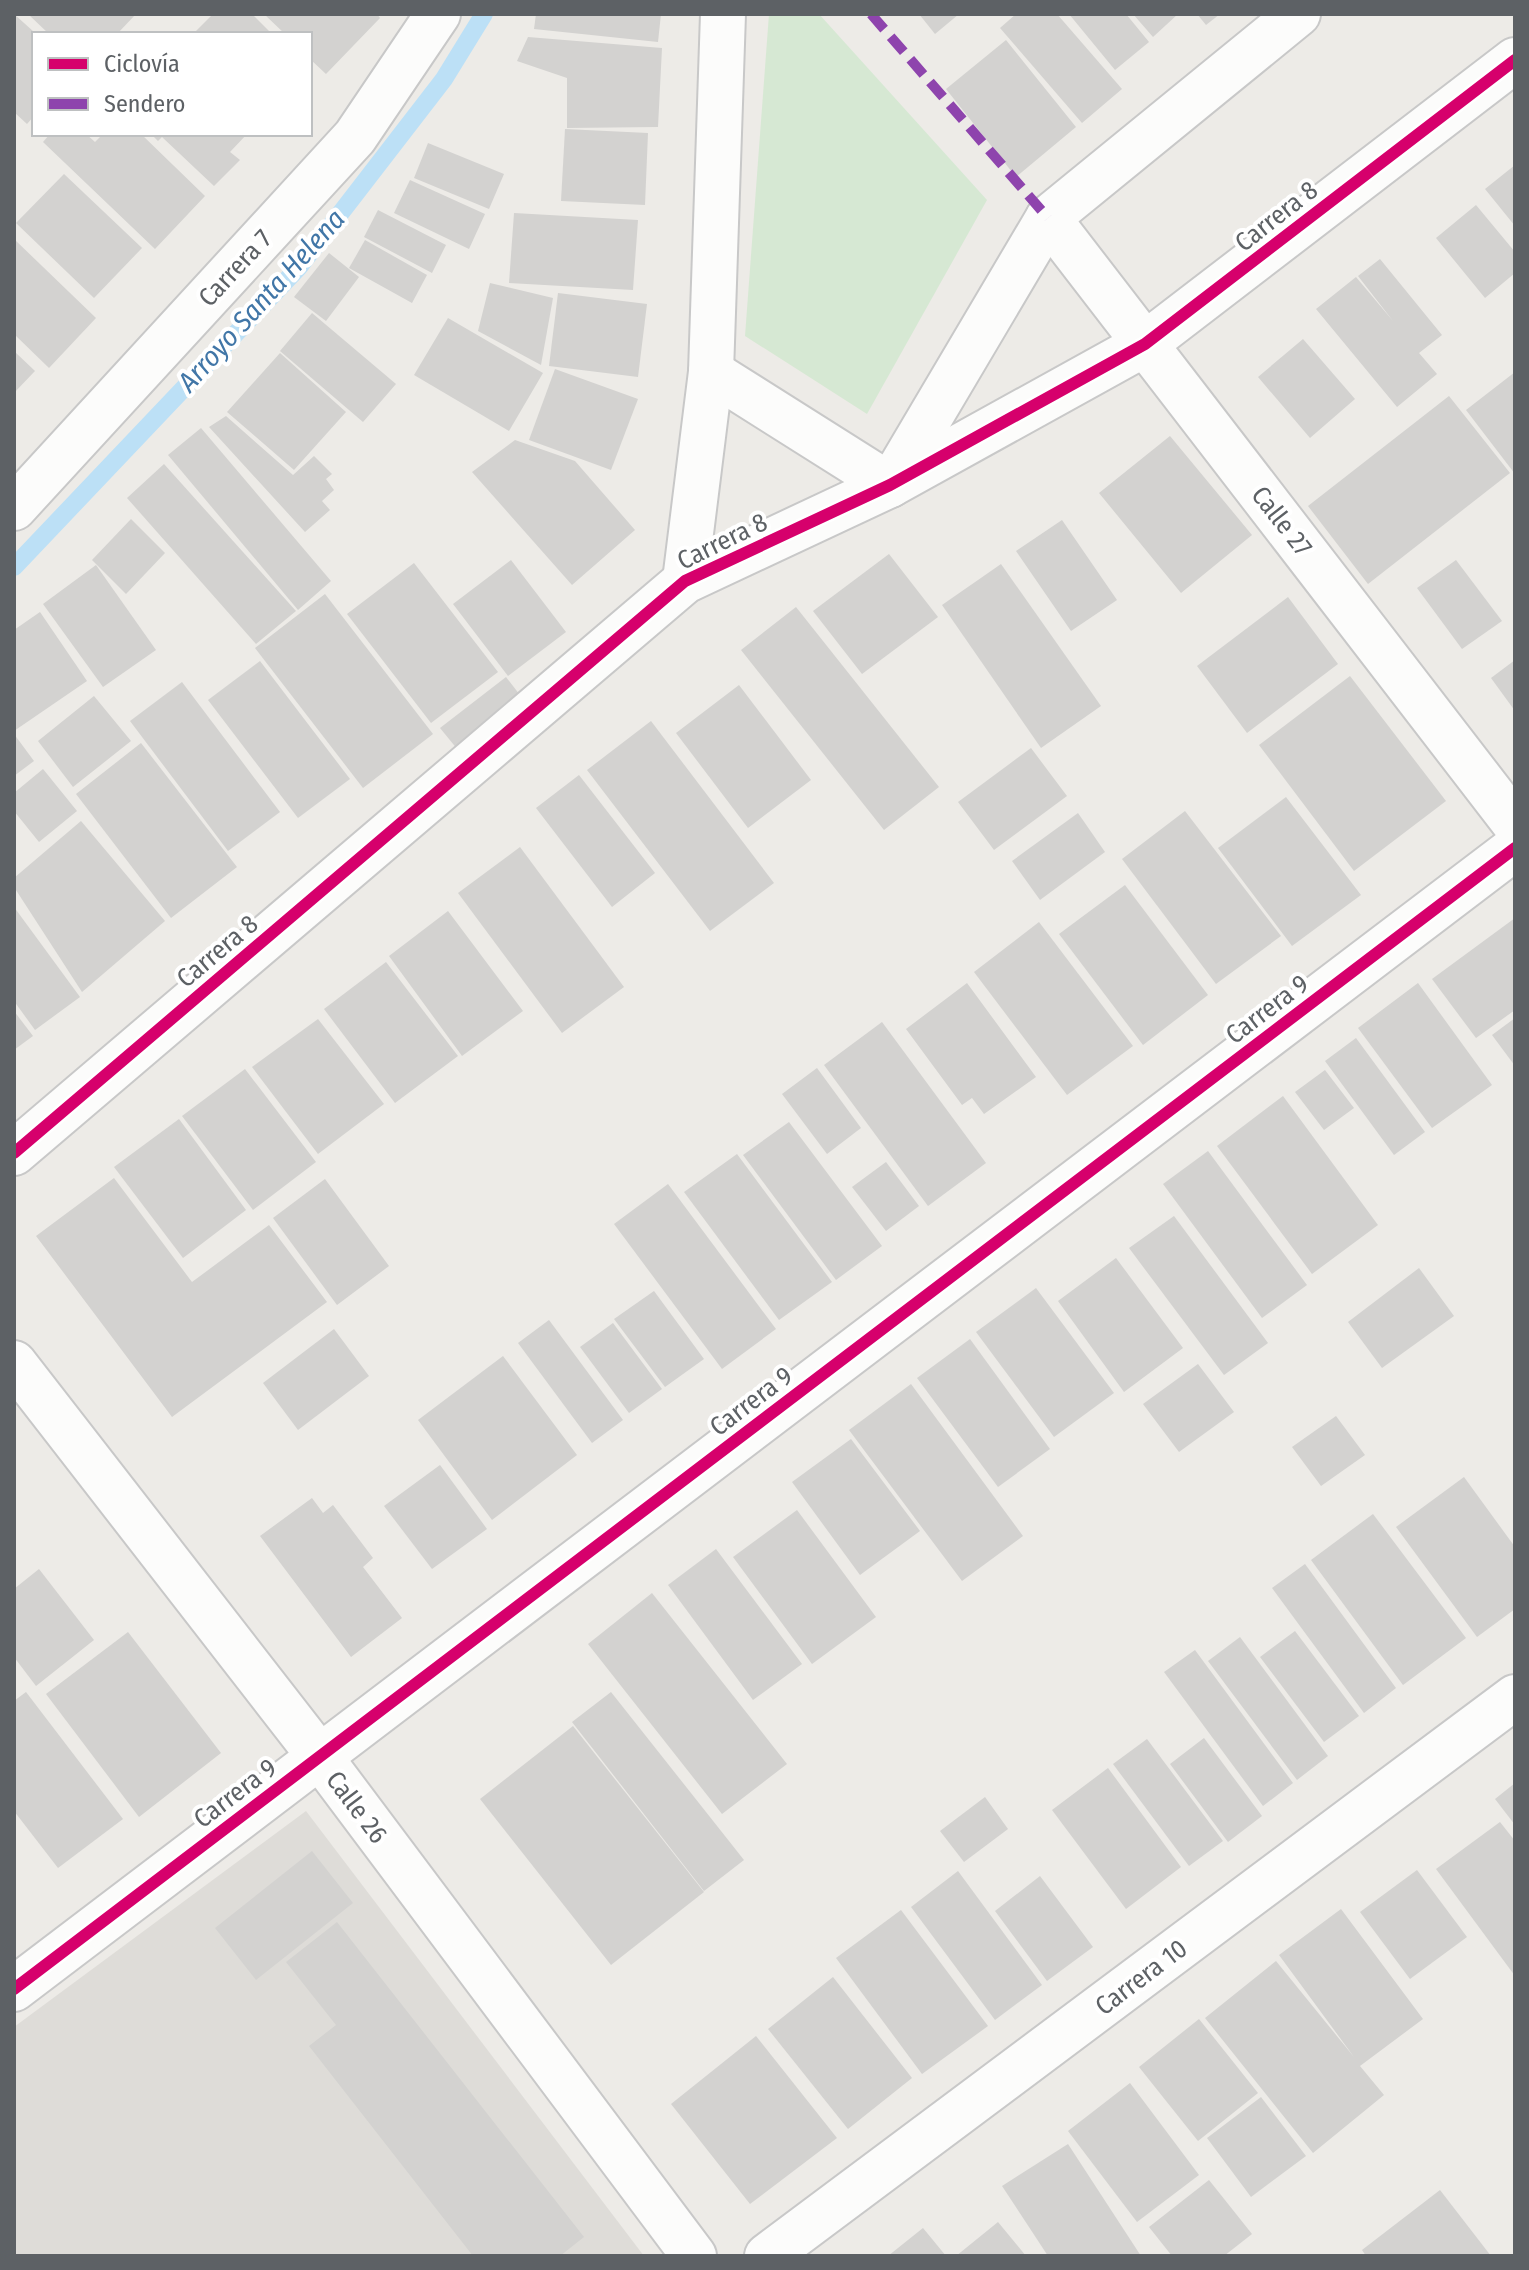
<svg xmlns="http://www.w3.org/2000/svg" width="1529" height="2270" font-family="'Fira Sans Condensed',sans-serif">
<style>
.industrial{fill:#dedcd8}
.green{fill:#d6e8d3}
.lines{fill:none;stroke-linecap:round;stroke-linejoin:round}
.stream{stroke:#bce0f6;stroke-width:18}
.building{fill:#d3d2d0}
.minor-casing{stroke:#c8c8c8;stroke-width:48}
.tertiary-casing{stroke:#c8c8c8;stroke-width:48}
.minor{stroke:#fcfcfb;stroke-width:44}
.tertiary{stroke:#fcfcfb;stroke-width:44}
.quiet{stroke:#8e44ad;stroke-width:10;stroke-dasharray:20 10;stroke-linecap:butt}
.cycleway-casing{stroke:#fff;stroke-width:17}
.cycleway{stroke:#d6006c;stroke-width:12}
.labels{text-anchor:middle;stroke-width:8;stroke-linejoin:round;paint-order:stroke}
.street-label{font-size:26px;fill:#5d6165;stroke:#fff}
.water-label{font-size:28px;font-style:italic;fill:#4176a7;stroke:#fff}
</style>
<rect width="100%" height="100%" fill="#edebe7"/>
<polygon class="industrial" points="306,1811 644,2256 14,2256 14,2027"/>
<polygon class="green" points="769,14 819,14 987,200 867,414 745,336"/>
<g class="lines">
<polyline class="stream" points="14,567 299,267 444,79 484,14"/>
</g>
<g class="building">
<polygon points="14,14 34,32 34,116 27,124 14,112"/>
<polygon points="28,14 136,14 117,34 49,34"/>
<polygon points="213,14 252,14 272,34 193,34"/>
<polygon points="264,14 377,14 380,18 326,74 310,59 310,34 285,34"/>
<polygon points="536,14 661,14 658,42 534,29"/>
<polygon points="919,14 959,14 935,34"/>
<polygon points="1016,14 1057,14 1122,89 1082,123 1000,28"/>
<polygon points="1069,14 1126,14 1149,42 1115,70"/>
<polygon points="1133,14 1178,14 1153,37"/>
<polygon points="1197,14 1220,14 1206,25"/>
<polygon points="528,37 662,48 658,127 567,128 567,78 517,61"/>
<polygon points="1006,40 1076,127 1016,177 946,89"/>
<polygon points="565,129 648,133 645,205 561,201"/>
<polygon points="50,134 86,134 95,142 103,134 141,134 205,196 155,249 43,142"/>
<polygon points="151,134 247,134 230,152 240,160 214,186 162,137 158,141"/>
<polygon points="428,143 504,174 489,209 414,178"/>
<polygon points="1515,165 1515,226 1485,189"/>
<polygon points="64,174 142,248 94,298 16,223"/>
<polygon points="410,180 485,214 469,249 394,213"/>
<polygon points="1476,205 1515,252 1515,273 1485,298 1436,238"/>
<polygon points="378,210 446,245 432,273 364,237"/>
<polygon points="514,213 638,220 633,290 509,283"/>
<polygon points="14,239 96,318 49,368 14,334"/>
<polygon points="365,240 427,275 412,303 349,268"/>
<polygon points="329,253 359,277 326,321 294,297"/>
<polygon points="1380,259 1442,335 1419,353 1437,374 1397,407 1316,309 1356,277 1393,321 1358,276"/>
<polygon points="490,283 553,298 541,365 478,331"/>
<polygon points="558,293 647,304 638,377 549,366"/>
<polygon points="312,313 396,384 363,422 280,351"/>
<polygon points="448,318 543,373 509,431 414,375"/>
<polygon points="1303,339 1355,399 1310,438 1258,377"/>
<polygon points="14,351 35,371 14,393"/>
<polygon points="280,353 346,412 294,470 227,412"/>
<polygon points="555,369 638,399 611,470 529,440"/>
<polygon points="1515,372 1515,474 1466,410"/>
<polygon points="1449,396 1510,473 1368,584 1308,506"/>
<polygon points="226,416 293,475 314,456 332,474 326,479 334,490 322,501 330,510 305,532 209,427"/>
<polygon points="201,428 331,581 298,610 168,455"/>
<polygon points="1170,436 1252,535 1181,593 1099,493"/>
<polygon points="515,440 575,461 635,530 572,585 472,472"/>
<polygon points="164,464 296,611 256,644 127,498"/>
<polygon points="131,519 165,553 126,594 92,560"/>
<polygon points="1062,520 1117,600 1071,631 1016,551"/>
<polygon points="889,554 938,617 862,674 813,611"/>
<polygon points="511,560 566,632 508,676 453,604"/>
<polygon points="1456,560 1502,621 1462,649 1417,588"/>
<polygon points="414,563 498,672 431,723 347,614"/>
<polygon points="1001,564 1101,706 1041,748 942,605"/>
<polygon points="96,565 156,650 103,687 43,604"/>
<polygon points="325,594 433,734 363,788 255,648"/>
<polygon points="1288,597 1338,664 1247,733 1197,666"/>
<polygon points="796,607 939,787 884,830 741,650"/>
<polygon points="40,612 87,681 14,731 14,630"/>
<polygon points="1515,660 1515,711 1491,678"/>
<polygon points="260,661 350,779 298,818 208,700"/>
<polygon points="1350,676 1446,801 1354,871 1259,745"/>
<polygon points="506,677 523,699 458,750 440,728"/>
<polygon points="182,682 280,812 228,851 130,721"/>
<polygon points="739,685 811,780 748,828 676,733"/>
<polygon points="94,696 131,741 73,787 38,741"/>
<polygon points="651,721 774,883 710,931 587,770"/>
<polygon points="14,734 34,761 14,776"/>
<polygon points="141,743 237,867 171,918 76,794"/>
<polygon points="1031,748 1067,796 994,850 958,802"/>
<polygon points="43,769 77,811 39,842 14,811 14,793"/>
<polygon points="579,775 655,873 612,907 536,808"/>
<polygon points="1286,797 1361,895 1292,946 1218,848"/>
<polygon points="1185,811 1281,936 1216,984 1122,859"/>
<polygon points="1078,813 1105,852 1040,900 1012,861"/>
<polygon points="81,821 165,921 82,992 14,887 14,878"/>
<polygon points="520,847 624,987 562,1033 458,893"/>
<polygon points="1125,885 1208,995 1143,1045 1059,934"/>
<polygon points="14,907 80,997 35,1030 14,1001"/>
<polygon points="448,911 523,1011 462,1056 389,956"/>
<polygon points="1515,918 1515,1010 1476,1038 1432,979"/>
<polygon points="1039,922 1133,1046 1067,1095 974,972"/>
<polygon points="386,962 458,1056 395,1103 324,1009"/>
<polygon points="967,983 1036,1077 984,1114 972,1098 962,1105 906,1029"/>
<polygon points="1418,983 1492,1085 1432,1128 1358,1028"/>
<polygon points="14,1011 33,1036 14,1050"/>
<polygon points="1515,1018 1515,1066 1492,1035"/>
<polygon points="318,1019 384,1104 318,1154 252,1067"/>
<polygon points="882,1022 986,1163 928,1206 824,1065"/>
<polygon points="1356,1038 1425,1132 1394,1155 1325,1061"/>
<polygon points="817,1068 861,1128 827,1154 782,1094"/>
<polygon points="245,1069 316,1162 253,1210 182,1116"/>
<polygon points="1325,1070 1354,1108 1324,1130 1295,1092"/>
<polygon points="1283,1096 1378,1225 1312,1274 1217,1146"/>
<polygon points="179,1119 246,1210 183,1258 114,1167"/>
<polygon points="789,1122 882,1246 836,1280 743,1155"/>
<polygon points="1208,1151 1307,1285 1262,1318 1163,1184"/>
<polygon points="737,1154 832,1282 779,1320 684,1192"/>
<polygon points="886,1162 919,1206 886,1231 852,1187"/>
<polygon points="114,1178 192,1282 269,1225 327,1302 172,1417 36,1236"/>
<polygon points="325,1179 389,1266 337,1305 273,1218"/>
<polygon points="668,1184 776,1329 722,1369 614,1224"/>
<polygon points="1174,1216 1268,1343 1224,1375 1129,1248"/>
<polygon points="1116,1258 1183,1348 1124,1392 1058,1301"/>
<polygon points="1419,1268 1454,1316 1382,1368 1348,1322"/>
<polygon points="1036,1288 1114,1393 1054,1437 976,1332"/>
<polygon points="654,1291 704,1359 665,1387 614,1319"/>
<polygon points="549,1320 623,1420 592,1443 518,1343"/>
<polygon points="613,1323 662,1389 629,1413 580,1347"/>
<polygon points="334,1329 369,1376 298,1430 263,1383"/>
<polygon points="970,1339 1050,1449 998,1487 917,1378"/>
<polygon points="503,1356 577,1455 492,1520 418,1420"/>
<polygon points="1198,1364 1234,1412 1179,1452 1143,1404"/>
<polygon points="911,1384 1023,1536 962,1581 849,1430"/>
<polygon points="1336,1416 1365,1455 1321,1486 1292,1447"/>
<polygon points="851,1439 920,1531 860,1575 792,1482"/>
<polygon points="440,1465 487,1529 432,1569 384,1506"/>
<polygon points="1464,1477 1515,1547 1515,1609 1477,1637 1396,1527"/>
<polygon points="312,1498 323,1513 333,1505 373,1558 363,1567 402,1618 351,1657 260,1536"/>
<polygon points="797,1510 876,1617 812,1664 733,1557"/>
<polygon points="1373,1514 1466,1638 1403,1685 1311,1560"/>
<polygon points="716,1549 802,1664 753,1700 668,1585"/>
<polygon points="1305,1564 1396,1688 1364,1713 1272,1588"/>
<polygon points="39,1569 94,1640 36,1686 14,1657 14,1589"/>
<polygon points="652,1593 787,1764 722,1814 588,1644"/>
<polygon points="1295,1631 1359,1716 1324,1742 1260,1657"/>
<polygon points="128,1632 221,1753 139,1817 46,1694"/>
<polygon points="1240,1637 1328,1756 1297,1780 1208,1661"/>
<polygon points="1195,1650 1293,1783 1263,1806 1164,1672"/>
<polygon points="26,1692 123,1819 58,1868 14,1811 14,1701"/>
<polygon points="611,1692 744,1860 704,1891 572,1722"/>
<polygon points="573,1726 704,1892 611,1965 480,1799"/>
<polygon points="1204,1738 1262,1816 1228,1842 1170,1764"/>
<polygon points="1147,1739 1223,1841 1189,1866 1113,1764"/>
<polygon points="1108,1768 1181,1867 1126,1909 1052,1810"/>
<polygon points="1515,1783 1515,1825 1495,1799"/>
<polygon points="985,1797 1008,1829 964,1862 940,1831"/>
<polygon points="1500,1822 1515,1841 1515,1976 1436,1869"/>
<polygon points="312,1851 353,1903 256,1980 215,1928"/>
<polygon points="1417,1870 1467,1937 1410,1979 1360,1912"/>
<polygon points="958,1871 1042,1985 995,2020 911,1907"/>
<polygon points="1040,1876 1093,1947 1047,1981 995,1911"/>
<polygon points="1341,1909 1423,2019 1360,2066 1384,2095 1313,2153 1205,2018 1276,1961 1354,2057 1279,1955"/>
<polygon points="901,1910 988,2026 922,2074 836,1958"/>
<polygon points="337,1922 584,2237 560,2256 473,2256 309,2046 336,2025 286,1962"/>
<polygon points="833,1977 912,2078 848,2129 768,2029"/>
<polygon points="1199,2019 1258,2093 1198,2141 1139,2067"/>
<polygon points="756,2036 837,2138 750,2204 671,2104"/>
<polygon points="1130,2083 1199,2175 1137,2222 1068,2131"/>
<polygon points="1261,2097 1306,2156 1251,2197 1207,2138"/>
<polygon points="1068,2144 1141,2256 1048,2256 1002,2186"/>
<polygon points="1209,2180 1252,2234 1224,2256 1172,2256 1149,2227"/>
<polygon points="1440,2190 1491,2256 1366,2256 1362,2250"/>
<polygon points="998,2222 1026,2256 956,2256"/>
<polygon points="923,2228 946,2256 888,2256"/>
</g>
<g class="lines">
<g class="minor-casing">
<g id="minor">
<polyline points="1048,218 1515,824"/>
<polyline points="711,372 890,485"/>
<polyline points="890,485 1048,218 1298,14"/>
<polyline points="14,508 355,137 438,14"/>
<polyline points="685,581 711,372 723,14"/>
<polyline points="14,1153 685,581 890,485 1145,344 1515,60"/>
<polyline points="14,1363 320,1757 694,2256"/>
<polyline points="14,1989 1515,848"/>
</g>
</g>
<g class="tertiary-casing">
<polyline id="tertiary" points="767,2256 1515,1697"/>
</g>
<use href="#minor" class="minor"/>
<use href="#tertiary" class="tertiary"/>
<polyline class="quiet" points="871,14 1048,218"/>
<g class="cycleway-casing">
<g id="cycleway">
<polyline points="14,1153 685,581 890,485 1145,344 1515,60"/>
<polyline points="14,1989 1515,848"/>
</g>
</g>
<use href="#cycleway" class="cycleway"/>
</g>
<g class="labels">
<g class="street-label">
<text transform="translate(1276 216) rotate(-38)" y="9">Carrera 8</text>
<text transform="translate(235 268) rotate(-47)" y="9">Carrera 7</text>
<text transform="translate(1282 521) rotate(52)" y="9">Calle 27</text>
<text transform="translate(722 541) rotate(-26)" y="9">Carrera 8</text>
<text transform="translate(217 951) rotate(-40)" y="9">Carrera 8</text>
<text transform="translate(1267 1009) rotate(-37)" y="9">Carrera 9</text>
<text transform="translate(751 1401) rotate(-37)" y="9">Carrera 9</text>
<text transform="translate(235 1793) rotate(-37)" y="9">Carrera 9</text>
<text transform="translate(357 1807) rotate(53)" y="9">Calle 26</text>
<text transform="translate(1141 1977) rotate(-37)" y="9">Carrera 10</text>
</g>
<g class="water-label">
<text transform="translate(261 300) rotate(-48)" y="10">Arroyo Santa Helena</text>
</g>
</g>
<rect width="1529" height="2270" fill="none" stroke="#5d6165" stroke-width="32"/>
<rect x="32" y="32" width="280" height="104" fill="#ffffff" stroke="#bec0c1" stroke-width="2"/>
<rect x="48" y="58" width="40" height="12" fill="#d6006c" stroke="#bec0c1" stroke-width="2"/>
<text x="104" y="72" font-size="24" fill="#5d6165">Ciclovía</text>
<rect x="48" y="98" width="40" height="12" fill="#8e44ad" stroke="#bec0c1" stroke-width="2"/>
<text x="104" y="112" font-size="24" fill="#5d6165">Sendero</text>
</svg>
